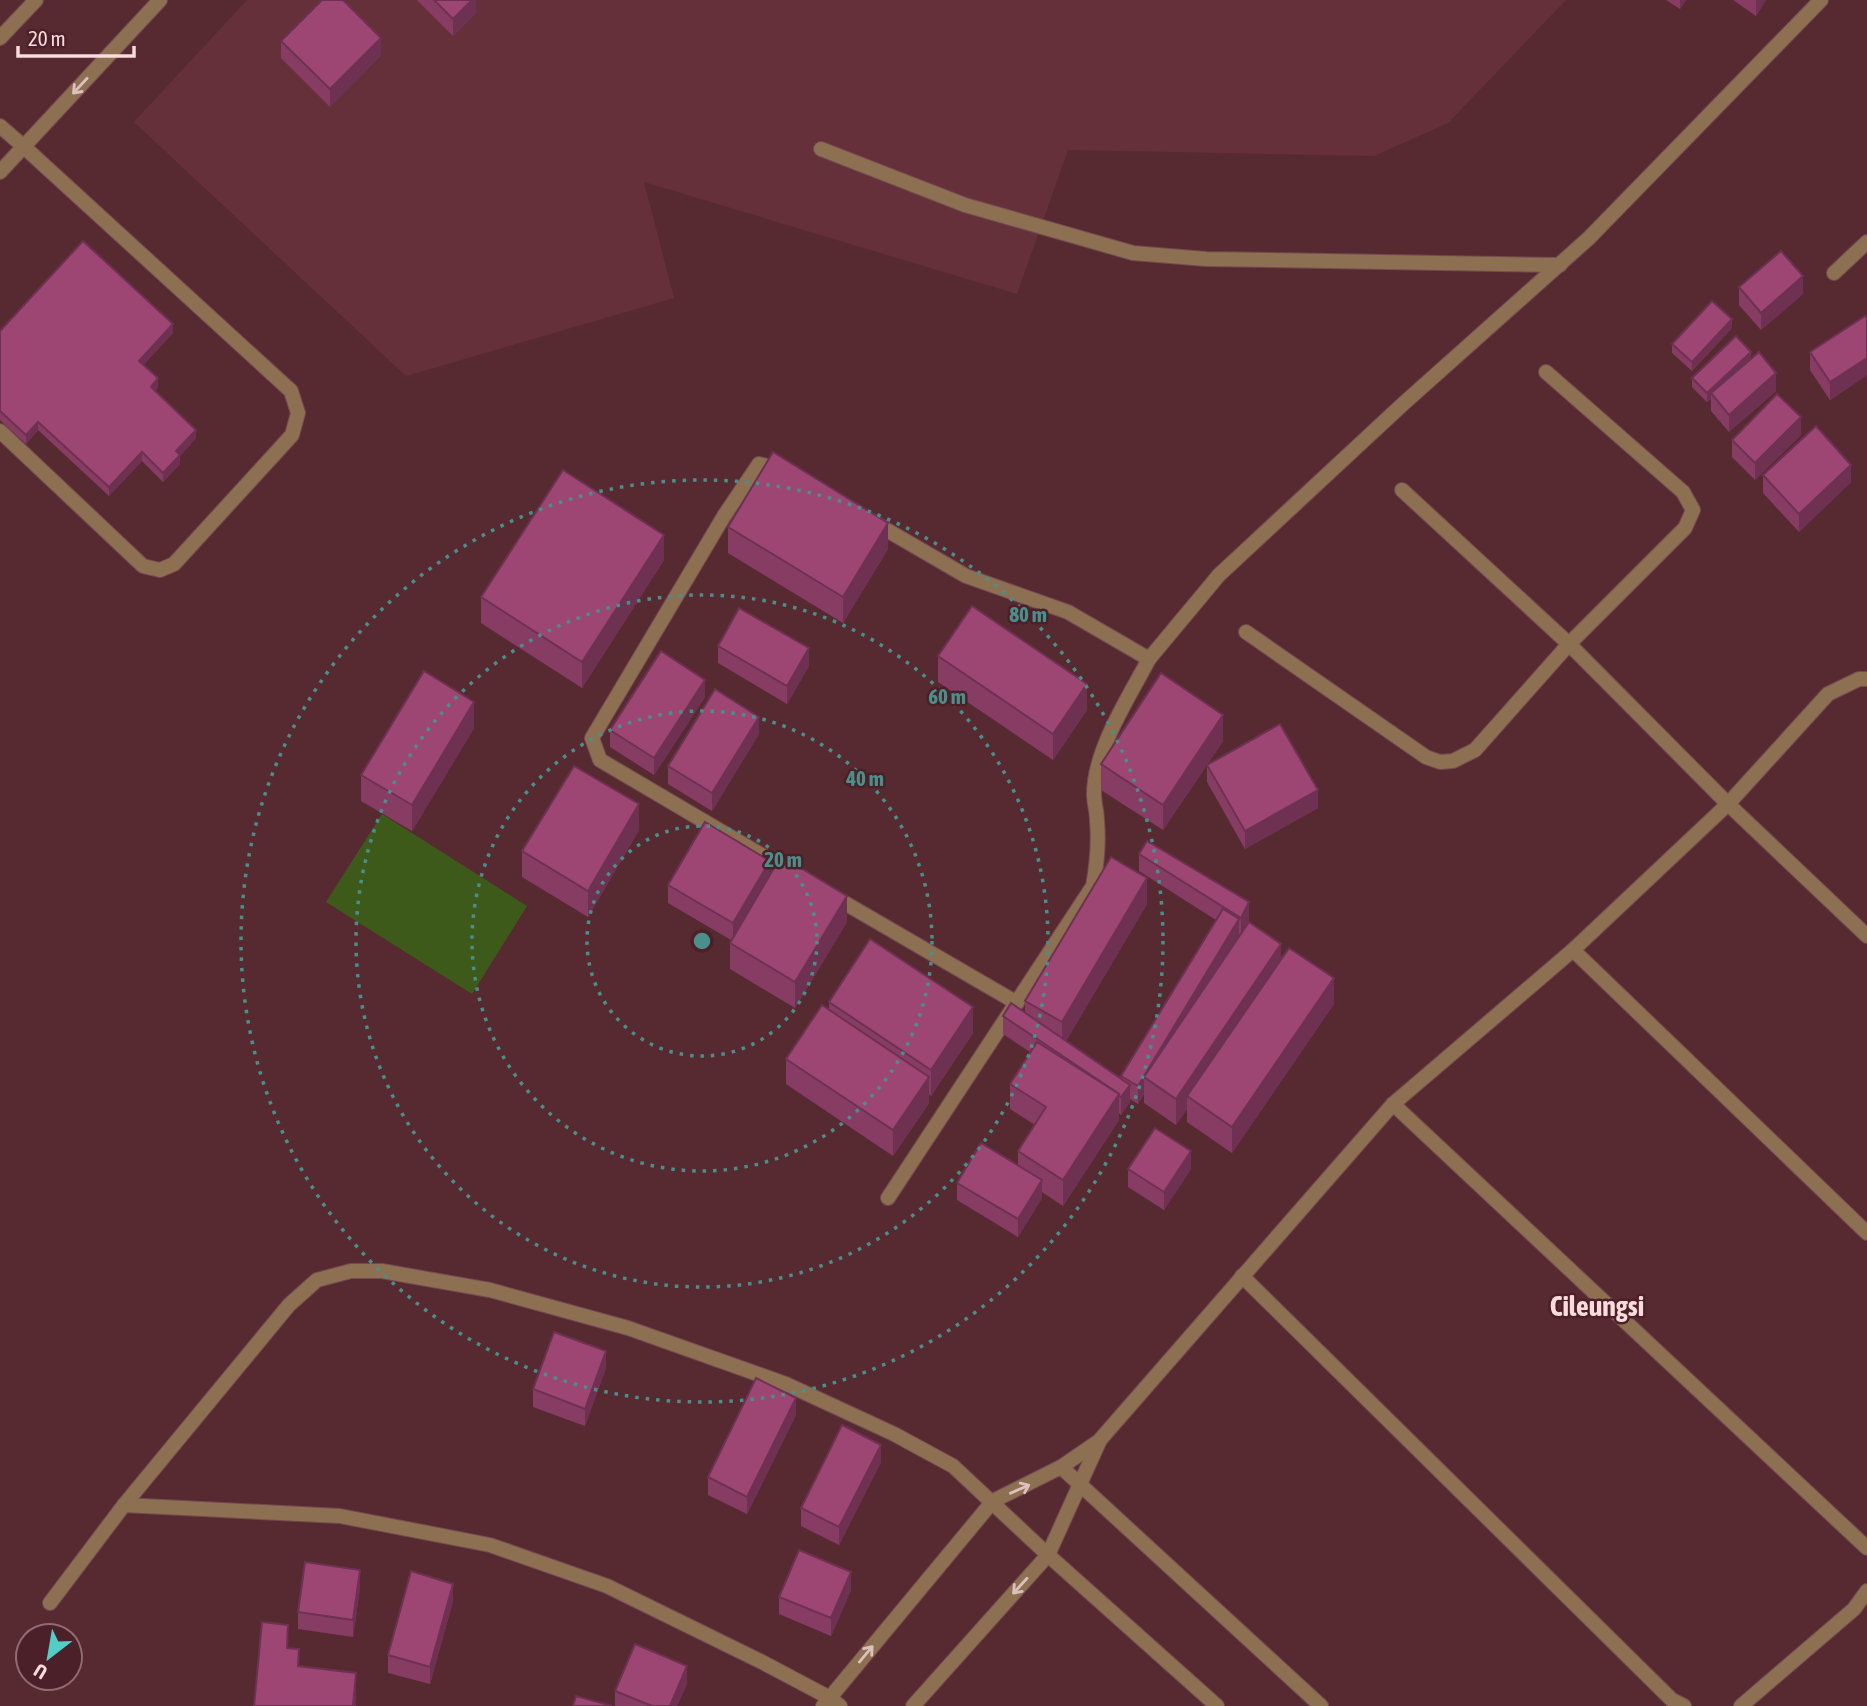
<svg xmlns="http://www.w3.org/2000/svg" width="1867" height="1706" font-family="'Asap Condensed',sans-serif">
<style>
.built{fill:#65303a}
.green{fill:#3e5a1a}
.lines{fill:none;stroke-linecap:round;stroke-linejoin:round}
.lane-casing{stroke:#744a51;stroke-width:16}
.street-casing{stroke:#744a51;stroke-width:16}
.lane{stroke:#8c7051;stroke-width:14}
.street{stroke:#8c7051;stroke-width:14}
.wall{fill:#873c64}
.shaded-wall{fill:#6e3151}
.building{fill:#9d4674;stroke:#6e3151;stroke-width:2}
.oneway{stroke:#dec0bb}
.ring{fill:none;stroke:#4a8f8a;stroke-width:3.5;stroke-dasharray:3.5 7}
.labels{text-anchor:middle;stroke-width:5;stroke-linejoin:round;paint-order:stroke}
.district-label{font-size:28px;font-weight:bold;fill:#f9dbde;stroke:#4c2028}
.centre{fill:#4a8f8a;stroke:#4c2028;stroke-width:3.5}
.ring-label{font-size:21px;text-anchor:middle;font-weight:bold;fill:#4a8f8a;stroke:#4c2028;stroke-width:5;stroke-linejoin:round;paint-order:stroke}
</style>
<rect width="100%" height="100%" fill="#572a32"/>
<polygon class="built" points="247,0 1566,0 1448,123 1374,156 1068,150 1017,294 644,182 674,298 406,376 134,122"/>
<polygon class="green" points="382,814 527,906 472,994 326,902"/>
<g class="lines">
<g class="lane-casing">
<g id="lane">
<polyline points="821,149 965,205 1133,253 1206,259 1560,265"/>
<polyline points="0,431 143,566 160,570 174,564 292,435 298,413 291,391 23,146"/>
<polyline points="783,470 759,464 724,516 592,738 600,760 792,873"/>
<polyline points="873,522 966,576 1068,612 1149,659 1219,575 1403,404 1589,238 1821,0"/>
<polyline points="831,895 1017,1003"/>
<path d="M888,1198l205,-312c4,-22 6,-43 4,-65 0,-9 -3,-18 -3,-27 0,-44 35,-97 55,-135"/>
</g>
</g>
<g class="street-casing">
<g id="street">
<polyline points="0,38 36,0"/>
<polyline points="0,126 23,146"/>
<polyline points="0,172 160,0"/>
<polyline points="1834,273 1867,242"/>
<polyline points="1402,490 1569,644 1728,804 1867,936"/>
<polyline points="1246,632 1426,757 1440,762 1453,761 1475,750 1569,644 1685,528 1693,510 1683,492 1546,372"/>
<polyline points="1867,679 1859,679 1828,694 1728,804 1573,950 1867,1233"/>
<polyline points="1393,1104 1867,1548"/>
<polyline points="1242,1276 1672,1700 1684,1706"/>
<polyline points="1061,1467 1321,1706"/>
<polyline points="124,1505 340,1516 490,1545 607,1586 762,1662 830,1698 840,1706"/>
<polyline points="50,1603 124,1505 289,1305 317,1280 351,1271 382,1271 490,1290 628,1328 786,1384 894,1434 953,1466 1048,1555 1217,1706"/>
<polyline points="823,1706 993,1501 1061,1467 1099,1441 1393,1104 1573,950"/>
<polyline points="913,1706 1048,1555 1099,1442"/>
<polyline points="1741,1706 1854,1609 1867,1591"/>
</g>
</g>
<use href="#lane" class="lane"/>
<use href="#street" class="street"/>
</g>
<g class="wall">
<polygon points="417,0 476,0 476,13 453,36"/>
<polygon points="1666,0 1686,0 1680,9"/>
<polygon points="1733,0 1766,0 1756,16"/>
<polygon points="281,41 381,55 330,107 281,58"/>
<polygon points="1739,287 1803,294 1761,330 1739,305"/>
<polygon points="1867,318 1867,375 1830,400 1810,370 1810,352"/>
<polygon points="1732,328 1692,371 1672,353 1672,344"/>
<polygon points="0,331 173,333 143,365 158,387 155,391 196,438 180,456 180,464 163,482 142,461 109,496 38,430 26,444 0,420"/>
<polygon points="1751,358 1776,391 1729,432 1711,411 1711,399 1707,402 1692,387 1692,378"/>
<polygon points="1801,435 1755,480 1732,457 1732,440"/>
<polygon points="1763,475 1851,482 1799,532 1763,493"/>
<polygon points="728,527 888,549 843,623 728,553"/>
<polygon points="664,560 582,688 481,623 481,597"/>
<polygon points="718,646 809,666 787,704 718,663"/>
<polygon points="938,656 1087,710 1053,760 938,682"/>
<polygon points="705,697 654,775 610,747 610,730"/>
<polygon points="474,728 412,831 361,801 361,775"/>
<polygon points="759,734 712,811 668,784 668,766"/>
<polygon points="1223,741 1207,765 1318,808 1245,849 1207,782 1207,765 1163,830 1101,790 1101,764"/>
<polygon points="639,830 588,917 522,877 522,851"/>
<polygon points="1139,854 1249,920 1244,930 1334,1004 1232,1153 1187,1122 1187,1109 1176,1125 1144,1103 1144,1094 1138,1104 1130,1099 1130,1102 1121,1115 1119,1113 1119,1120 1063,1206 1042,1192 1042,1198 1018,1237 957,1200 957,1183 1018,1166 1018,1151 1035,1125 1010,1109 1010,1084 1030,1052 1003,1034 1003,1016 1025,1013 1025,1001 1147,904 1066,1041 1121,1078 1121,1076 1216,920 1139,871"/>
<polygon points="770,876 847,922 795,1008 730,969 730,943 731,940 668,903 668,885"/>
<polygon points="829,1002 973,1033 931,1096 929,1094 929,1103 893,1156 786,1084 786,1059 829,1009"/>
<polygon points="1128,1169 1191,1169 1164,1210 1128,1187"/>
<polygon points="606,1368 585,1426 533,1407 533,1389"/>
<polygon points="796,1415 747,1514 708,1495 708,1477"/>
<polygon points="881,1462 839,1545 801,1526 801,1508"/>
<polygon points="360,1588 353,1637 298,1629 298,1612"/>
<polygon points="851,1590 831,1636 779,1614 779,1597"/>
<polygon points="453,1601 430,1684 388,1673 388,1655"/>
<polygon points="687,1684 677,1706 615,1706 615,1691"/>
</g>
<g class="shaded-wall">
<polygon points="472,0 476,0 476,13 453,36 453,19"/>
<polygon points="1680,0 1686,0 1680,9"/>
<polygon points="1756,0 1766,0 1756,16"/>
<polygon points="381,38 381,55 330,107 330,89"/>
<polygon points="1803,276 1803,294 1761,330 1761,313"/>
<polygon points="1732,319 1732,328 1692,371 1692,362"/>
<polygon points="173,324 173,333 139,370 139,361"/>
<polygon points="1751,352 1751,361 1711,393 1711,399 1707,402 1707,393"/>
<polygon points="1867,358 1867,375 1830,400 1830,382"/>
<polygon points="1776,373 1776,391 1729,432 1729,415"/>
<polygon points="158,378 158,387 151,395 151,387"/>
<polygon points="1801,417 1801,435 1755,480 1755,463"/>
<polygon points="38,422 38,430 26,444 26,435"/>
<polygon points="196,430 196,438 180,456 180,464 163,482 163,473 176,451"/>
<polygon points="142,452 142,461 109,496 109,487"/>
<polygon points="1851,465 1851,482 1799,532 1799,514"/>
<polygon points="888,523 888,549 843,623 843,597"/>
<polygon points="664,535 664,560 582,688 582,662"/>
<polygon points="809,648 809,666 787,704 787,686"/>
<polygon points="705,680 705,697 654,775 654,758"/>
<polygon points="1087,684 1087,710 1053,760 1053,734"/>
<polygon points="474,702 474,728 412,831 412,805"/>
<polygon points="1223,715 1223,741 1163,830 1163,805"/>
<polygon points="759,717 759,734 712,811 712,793"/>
<polygon points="1318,790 1318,808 1245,849 1245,831"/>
<polygon points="639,804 639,830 588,917 588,891"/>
<polygon points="770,861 770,878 733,941 733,923"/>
<polygon points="1147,878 1147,904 1062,1048 1062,1022"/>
<polygon points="847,896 847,922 795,1008 795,982"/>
<polygon points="1249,902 1249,920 1241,935 1241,918"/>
<polygon points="1239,919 1239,937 1144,1077 1144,1094 1138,1104 1138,1086"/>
<polygon points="1281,944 1281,970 1187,1096 1187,1109 1176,1125 1176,1099"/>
<polygon points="1334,978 1334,1004 1232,1153 1232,1127"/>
<polygon points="973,1007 973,1033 931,1096 931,1070"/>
<polygon points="929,1077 929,1103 893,1156 893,1130"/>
<polygon points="1130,1085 1130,1102 1121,1115 1121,1097"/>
<polygon points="1119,1094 1119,1120 1063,1206 1063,1180"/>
<polygon points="1191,1151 1191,1169 1164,1210 1164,1192"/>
<polygon points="1042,1180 1042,1198 1018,1237 1018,1219"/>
<polygon points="606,1351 606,1368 585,1426 585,1409"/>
<polygon points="796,1398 796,1415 747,1514 747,1497"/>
<polygon points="881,1445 881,1462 839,1545 839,1527"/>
<polygon points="360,1570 360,1588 353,1637 353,1620"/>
<polygon points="851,1572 851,1590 831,1636 831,1618"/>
<polygon points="453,1584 453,1601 430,1684 430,1667"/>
<polygon points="687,1666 687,1684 677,1706 670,1706"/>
<polygon points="356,1673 356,1706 353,1706"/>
</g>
<g class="building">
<polygon points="322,0 343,0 381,38 330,89 281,41"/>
<polygon points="434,0 472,0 453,19"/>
<polygon points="83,241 173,324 139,361 158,378 151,387 196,430 176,451 180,455 163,473 142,452 109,487 38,422 26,435 0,411 0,331"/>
<polygon points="1781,251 1803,276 1761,313 1739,287"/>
<polygon points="1712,301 1732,319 1692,362 1672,344"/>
<polygon points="1865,316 1867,318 1867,358 1830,382 1810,352"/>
<polygon points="1736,336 1751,352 1707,393 1692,378"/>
<polygon points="1759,352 1776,373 1729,415 1711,393"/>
<polygon points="1777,394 1801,417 1755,463 1732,440"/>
<polygon points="1816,426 1851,465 1799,514 1763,475"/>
<polygon points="773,452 888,523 843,597 728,527"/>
<polygon points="563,470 664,535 582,662 481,597"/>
<polygon points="972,606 1087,684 1053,734 938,656"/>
<polygon points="739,608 809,648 787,686 718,646"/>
<polygon points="661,651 705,680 654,758 610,730"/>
<polygon points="424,671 474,702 412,805 361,775"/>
<polygon points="1161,673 1223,715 1163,805 1101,764"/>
<polygon points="715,689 759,717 712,793 668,766"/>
<polygon points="1280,724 1318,790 1245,831 1207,765"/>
<polygon points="574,766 639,804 588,891 522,851"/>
<polygon points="705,822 770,861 733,923 668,885"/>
<polygon points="1147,841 1249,902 1241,918 1139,854"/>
<polygon points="781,856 847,896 795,982 730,943"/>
<polygon points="1111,857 1147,878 1062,1022 1025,1001"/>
<polygon points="1223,909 1239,919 1138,1086 1121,1076"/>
<polygon points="1249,922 1281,944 1176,1099 1144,1077"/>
<polygon points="870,939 973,1007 931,1070 829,1002"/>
<polygon points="1289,948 1334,978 1232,1127 1187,1096"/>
<polygon points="1011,1003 1130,1085 1121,1097 1118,1095 1119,1094 1003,1016"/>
<polygon points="822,1005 929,1077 893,1130 786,1059"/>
<polygon points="1037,1042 1119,1094 1063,1180 1018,1151 1046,1107 1010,1084"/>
<polygon points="1155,1128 1191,1151 1164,1192 1128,1169"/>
<polygon points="981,1143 1042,1180 1018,1219 957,1183"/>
<polygon points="554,1332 606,1351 585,1409 533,1389"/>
<polygon points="756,1378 796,1398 747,1497 708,1477"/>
<polygon points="842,1425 881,1445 839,1527 801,1508"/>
<polygon points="799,1550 851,1572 831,1618 779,1597"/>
<polygon points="305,1562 360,1570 353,1620 298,1612"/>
<polygon points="411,1571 453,1584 430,1667 388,1655"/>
<polygon points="262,1622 288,1625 287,1648 299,1649 298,1666 356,1673 353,1706 254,1706"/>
<polygon points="635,1644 687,1666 670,1706 652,1706 615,1691"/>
<polygon points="576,1696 612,1706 573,1706"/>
</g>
<defs><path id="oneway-shaft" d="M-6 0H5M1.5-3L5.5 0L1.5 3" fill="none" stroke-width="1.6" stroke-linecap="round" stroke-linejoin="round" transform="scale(1.75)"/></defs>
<g class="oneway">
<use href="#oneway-shaft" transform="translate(80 86) rotate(133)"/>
<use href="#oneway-shaft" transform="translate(1020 1489) rotate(-24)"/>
<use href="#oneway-shaft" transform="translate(1020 1586) rotate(132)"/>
<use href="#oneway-shaft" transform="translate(866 1654) rotate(-50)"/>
</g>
<g class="ring">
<circle cx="702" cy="941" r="115"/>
<circle cx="702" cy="941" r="230"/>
<circle cx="702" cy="941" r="346"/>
<circle cx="702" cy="941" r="461"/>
</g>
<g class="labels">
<g class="district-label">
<text x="1597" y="1316">Cileungsi</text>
</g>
</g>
<circle cx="702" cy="941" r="10" class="centre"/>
<g class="ring-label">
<text x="1028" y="622">80 m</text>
<text x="947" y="704">60 m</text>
<text x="865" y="786">40 m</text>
<text x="783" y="867">20 m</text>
</g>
<g transform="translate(49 1657) rotate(211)"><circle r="33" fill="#4c2028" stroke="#916b71" stroke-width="2"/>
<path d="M0-5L12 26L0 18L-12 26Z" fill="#54cdc6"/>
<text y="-10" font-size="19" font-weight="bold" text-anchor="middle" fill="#f9dbde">U</text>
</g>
<path d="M18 46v10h116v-10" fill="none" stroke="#f9dbde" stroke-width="3.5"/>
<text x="28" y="46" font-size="21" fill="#f9dbde" stroke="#4c2028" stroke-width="5" paint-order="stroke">20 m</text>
</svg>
